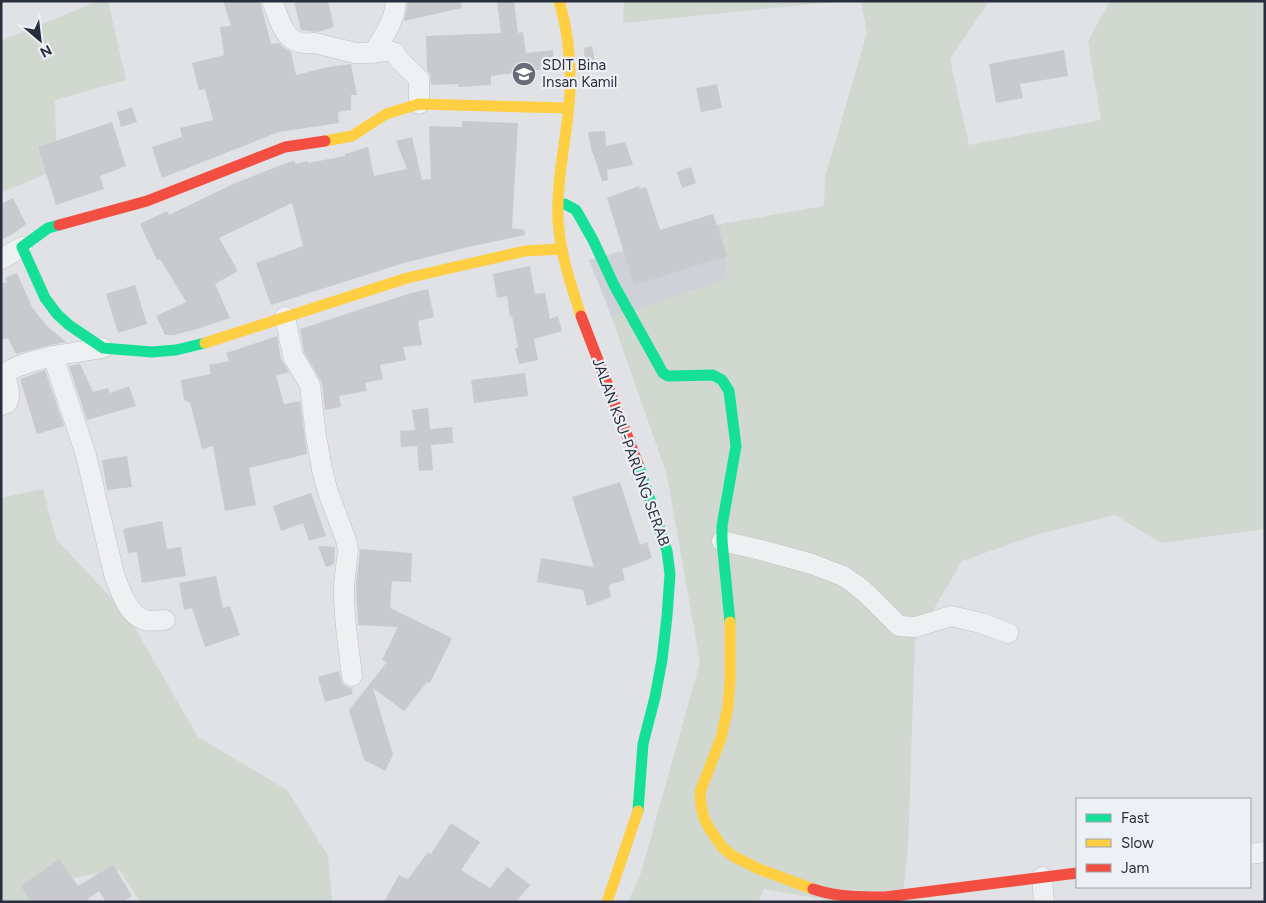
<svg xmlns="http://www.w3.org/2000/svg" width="1266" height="903" font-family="Figtree,sans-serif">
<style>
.built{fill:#ced1d8}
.green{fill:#d0d8d0}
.building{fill:#c8cacd}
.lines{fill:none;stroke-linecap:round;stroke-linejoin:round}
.street-casing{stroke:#bec0c3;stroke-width:21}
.street{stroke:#eff0f1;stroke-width:20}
.fast{stroke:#16e098;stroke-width:11}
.slow{stroke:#ffcf43;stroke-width:11}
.jam{stroke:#f24e42;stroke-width:11}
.labels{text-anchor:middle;stroke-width:4.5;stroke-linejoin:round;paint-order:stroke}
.poi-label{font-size:15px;fill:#282e3d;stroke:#edf0f4;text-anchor:start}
.street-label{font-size:15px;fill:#282e3d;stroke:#edf0f4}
</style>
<rect width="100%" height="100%" fill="#e0e2e5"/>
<polygon class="built" points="721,224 728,278 612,318 589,260"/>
<g class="green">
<polygon points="98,1 108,1 126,80 55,100 57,169 1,193 1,41"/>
<polygon points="624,1 843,1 623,23"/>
<polygon points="861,1 989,1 950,59 969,145 1101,120 1088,41 1110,1 1265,1 1265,529 1161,543 1115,515 1039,534 962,561 915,641 908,848 902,902 837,902 764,889 758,902 628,902 641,873 700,662 667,475 612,318 728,278 721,224 824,206 825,177 867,33"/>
<polygon points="43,489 56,539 128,616 198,737 287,790 328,856 332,902 140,902 120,870 44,883 32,902 1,902 1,498"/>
</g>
<g class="building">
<polygon points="223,1 260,1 271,44 279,43 284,48 291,52 296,75 328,67 351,64 357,95 351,95 351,110 338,112 339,123 279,132 162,178 152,147 182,137 180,128 213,120 205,89 199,90 192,63 224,55 220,27 231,26"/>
<polygon points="294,1 328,1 334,27 318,32 301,30"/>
<polygon points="408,1 461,1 462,8 404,21"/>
<polygon points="497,1 514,1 518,33 523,32 526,53 553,50 554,68 491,76 491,85 459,87 458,84 431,85 430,75 427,70 426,36 501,33"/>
<polygon points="592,46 595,62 585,64 584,48"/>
<polygon points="1064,50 1068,76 1020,84 1023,98 996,103 989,64"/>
<polygon points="717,84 722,108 701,112 696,88"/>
<polygon points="132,107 137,122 121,127 117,112"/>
<polygon points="462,121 518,123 512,228 524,230 525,235 468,247 404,263 271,305 256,263 303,246 292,203 219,238 238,271 215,284 230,318 197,329 174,335 165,335 156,316 186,302 160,259 157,260 140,224 167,211 169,215 233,184 289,162 295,161 295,164 308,161 308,163 345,156 345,154 368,147 374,176 407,169 396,141 412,137 422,180 431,179 429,126 462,127"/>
<polygon points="112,122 126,166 100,176 104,189 56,205 38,147"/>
<polygon points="605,131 606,146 625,142 633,165 607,170 608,180 602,181 593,153 592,153 588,132"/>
<polygon points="691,167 696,183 682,188 677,172"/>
<polygon points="639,186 640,189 646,187 660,230 713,214 727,256 634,285 607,198"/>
<polygon points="13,198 26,224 16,232 1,240 1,204"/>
<polygon points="530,266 535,294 545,293 550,319 558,316 562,331 534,339 538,360 519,364 515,348 518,348 512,316 510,317 507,296 497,298 493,274"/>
<polygon points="17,273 32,307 46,325 66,342 50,345 16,354 8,338 1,340 1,284 7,282 5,278"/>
<polygon points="135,285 147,324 118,333 106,294"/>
<polygon points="428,289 434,317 418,321 422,345 403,347 406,360 380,365 383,379 365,383 367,391 339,396 341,407 325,410 322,383 304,352 300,329 411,293"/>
<polygon points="277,336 281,359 289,372 276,376 284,404 300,401 307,454 249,468 256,505 225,511 213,446 202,449 190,403 184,400 181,380 211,374 209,365 229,361 226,353"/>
<polygon points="80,364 93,392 108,388 110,393 129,386 136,406 87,420 69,366"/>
<polygon points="45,370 64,426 37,434 20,379"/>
<polygon points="525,373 528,396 474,403 471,380"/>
<polygon points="428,408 430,429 452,427 453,443 431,445 433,470 419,471 417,446 401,447 400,431 415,430 412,410"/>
<polygon points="127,456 132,487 107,490 102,460"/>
<polygon points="620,482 640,545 647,542 652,558 622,569 625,580 609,585 611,597 587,606 583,590 537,582 541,558 594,567 572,497"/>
<polygon points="311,493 326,536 309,541 303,523 281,531 273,506"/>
<polygon points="162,521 167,549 181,547 186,576 142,583 137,552 128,553 123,529"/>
<polygon points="318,546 335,547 334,564 326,567"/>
<polygon points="360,549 412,553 411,582 392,581 390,608 452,638 430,683 427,682 404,711 373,688 393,755 385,771 364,760 349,710 387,662 382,660 398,627 358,625 356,586"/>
<polygon points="216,576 223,608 230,606 240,635 205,647 192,608 184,610 179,583"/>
<polygon points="339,671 342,683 347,687 351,688 353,694 325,702 318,677"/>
<polygon points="451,823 480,842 461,870 490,888 507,867 530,885 516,902 384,902 399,875 408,879 428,852 431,854"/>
<polygon points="59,859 78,886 113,865 132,896 122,902 106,902 99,891 88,899 89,902 31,902 21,886"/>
</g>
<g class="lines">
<g class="street-casing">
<g id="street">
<path d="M272,1c10,24 12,46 43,42l40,10h9l25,-2 6,2 5,8 19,18v25"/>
<path d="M373,53c10,-16 22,-32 23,-52"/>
<polyline points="1,259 22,247"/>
<polyline points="285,317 293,356 310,385 316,436 322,469 328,492 346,540 348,550 344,585 344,600 346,627 352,676"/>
<path d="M103,348l-50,8 33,99 28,119c5,14 14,42 31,46 6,2 14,0 20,0"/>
<path d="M1,405l6,-2c6,-11 -2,-18 -1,-30 11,-9 33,-13 47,-17"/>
<polyline points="722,541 761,550 812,564 843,576 855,584 867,594 899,626 916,627 951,616 981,623 1008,633"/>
<polyline points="1250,854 1265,852"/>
<polyline points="1042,877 1044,902"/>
</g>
</g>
<use href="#street" class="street"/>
<g class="fast">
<polyline points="558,205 565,204 576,210 593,240 614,285 663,373 668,376 713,375 722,380 729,391 736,446 722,526 722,541 730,622"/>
<polyline points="59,225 48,228 22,247 45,298 57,314 69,325 103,348 152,352 176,350 205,343"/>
<polyline points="638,464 667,551 670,574 667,616 662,660 655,697 643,744 638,811"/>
</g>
<g class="slow">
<path d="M559,1c9,29 12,60 11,90 -2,43 -14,86 -12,129 2,33 13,65 23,96"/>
<polyline points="325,141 352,136 386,114 419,104 568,108"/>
<polyline points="205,343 407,278 525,251 561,249"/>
<polyline points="730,622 730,680 728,707 721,738 700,792 701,805 704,818 709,828 723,848 733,856 759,869 813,889"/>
<polyline points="607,902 638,811"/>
</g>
<g class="jam">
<polyline points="59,225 147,201 285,147 325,141"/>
<polyline points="581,316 638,464"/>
<path d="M813,889c23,8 48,8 72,8l192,-24"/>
</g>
</g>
<defs>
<g id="school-disc" transform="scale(1.25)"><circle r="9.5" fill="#686d78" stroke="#edf0f4"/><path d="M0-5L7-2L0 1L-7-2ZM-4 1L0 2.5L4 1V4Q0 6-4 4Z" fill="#fff"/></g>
</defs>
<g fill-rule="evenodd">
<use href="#school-disc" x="524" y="74"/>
</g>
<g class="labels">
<g class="poi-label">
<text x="542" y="70">SDIT Bina<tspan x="542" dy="17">Insan Kamil</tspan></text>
</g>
<g class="street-label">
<text transform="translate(631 452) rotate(70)" y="5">JALAN KSU-PARUNG SERAB</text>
</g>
</g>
<rect width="1266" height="903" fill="none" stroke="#282e3d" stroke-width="5"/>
<rect x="1076" y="798" width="175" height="90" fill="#edf0f4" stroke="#9ea2ab"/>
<rect x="1086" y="814" width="25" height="8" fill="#16e098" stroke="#9ea2ab"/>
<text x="1121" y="823" font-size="15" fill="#282e3d">Fast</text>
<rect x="1086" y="839" width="25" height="8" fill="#ffcf43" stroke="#9ea2ab"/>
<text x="1121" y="848" font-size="15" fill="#282e3d">Slow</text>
<rect x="1086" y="864" width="25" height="8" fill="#f24e42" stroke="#9ea2ab"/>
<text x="1121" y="873" font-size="15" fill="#282e3d">Jam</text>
<g transform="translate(40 40) rotate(152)" stroke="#edf0f4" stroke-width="4" paint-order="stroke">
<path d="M0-4L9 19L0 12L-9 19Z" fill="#282e3d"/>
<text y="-8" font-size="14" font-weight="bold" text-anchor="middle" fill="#282e3d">N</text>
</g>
</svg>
